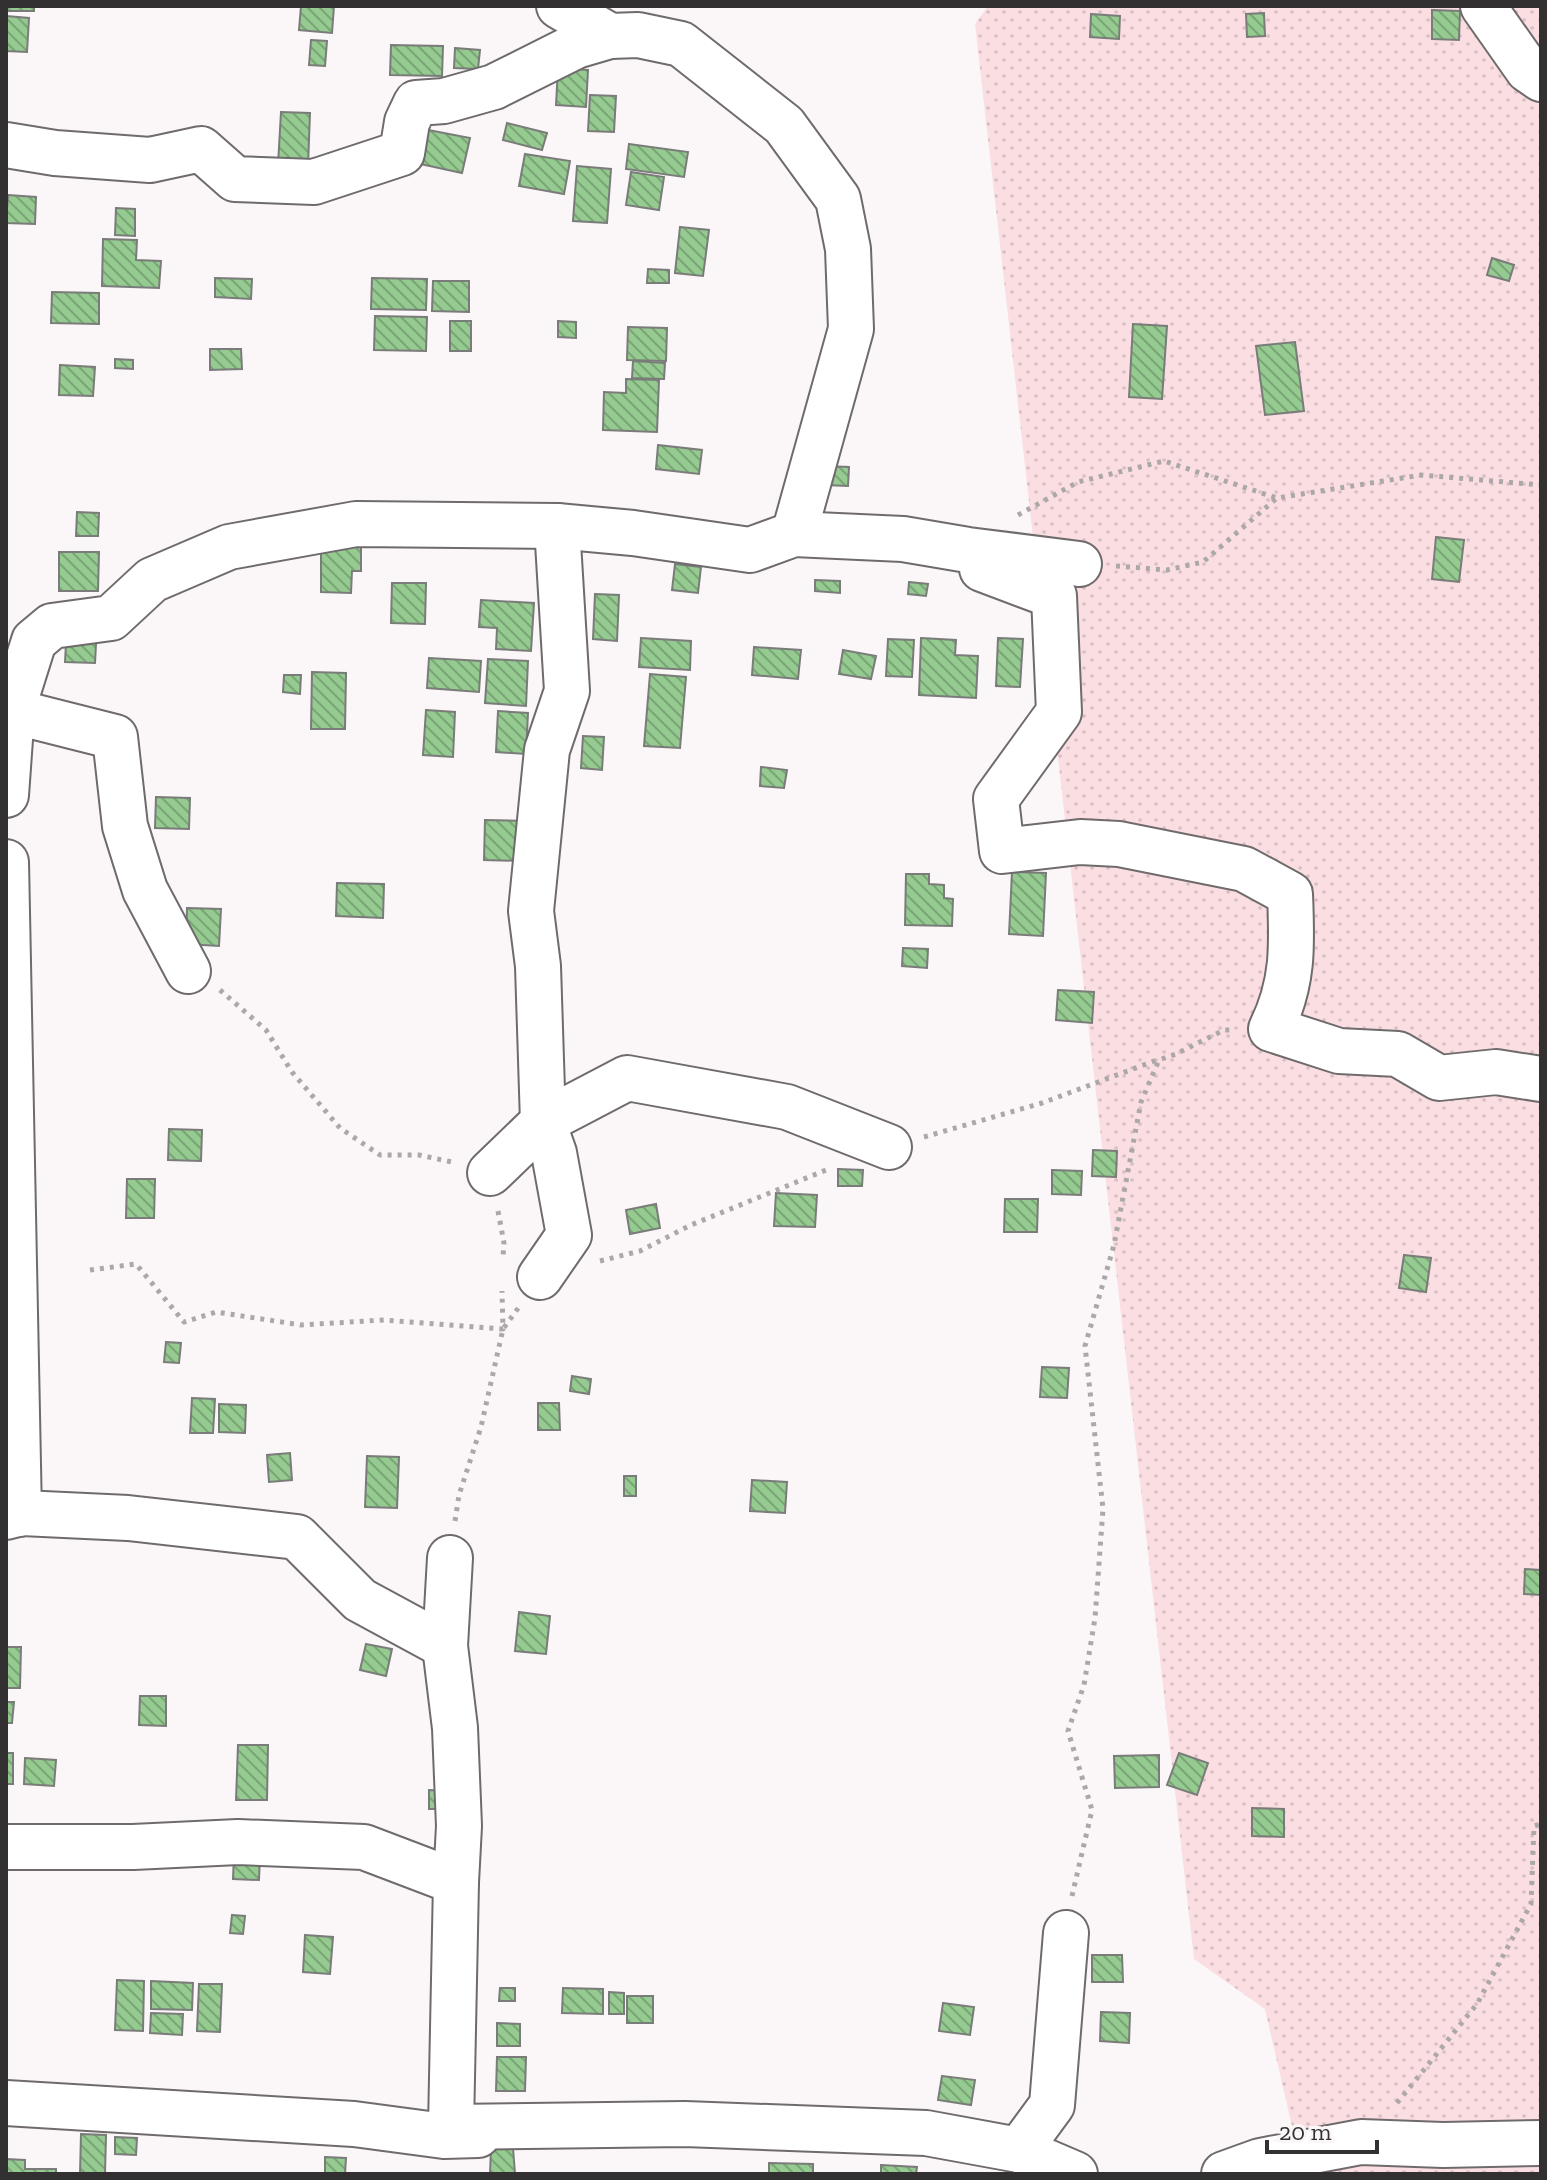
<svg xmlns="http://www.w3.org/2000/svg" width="1547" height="2180" font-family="'Zilla Slab',serif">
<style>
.grass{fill:url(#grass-dots)}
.building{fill:url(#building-back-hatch);stroke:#7a7c7a;stroke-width:2}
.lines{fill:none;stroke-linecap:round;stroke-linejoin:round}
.street-casing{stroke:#6f6b6c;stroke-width:48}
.path{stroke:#aca8a9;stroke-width:5;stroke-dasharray:4 6;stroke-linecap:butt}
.street{stroke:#fff;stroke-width:44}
</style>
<defs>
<pattern id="grass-dots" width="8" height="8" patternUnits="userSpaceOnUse" patternTransform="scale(2)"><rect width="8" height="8" fill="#fbdee2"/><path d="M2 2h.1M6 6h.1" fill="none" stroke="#d8bfc2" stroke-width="1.8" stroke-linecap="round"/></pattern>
<pattern id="building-back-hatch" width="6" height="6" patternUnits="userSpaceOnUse" patternTransform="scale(2)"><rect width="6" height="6" fill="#95cb90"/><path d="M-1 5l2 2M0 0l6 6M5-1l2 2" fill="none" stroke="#7aa576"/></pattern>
</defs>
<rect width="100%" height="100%" fill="#fbf6f7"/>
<polygon class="grass" points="988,6 1541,6 1541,2174 1303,2174 1265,2009 1194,1959 975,24"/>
<g class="building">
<rect x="6" y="6" width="28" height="5"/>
<polygon points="301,6 334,6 332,33 299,30"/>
<polygon points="1432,10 1460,11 1459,40 1432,39"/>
<polygon points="1264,13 1265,36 1247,37 1246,14"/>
<polygon points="1091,14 1120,16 1119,39 1090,37"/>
<polygon points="6,16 29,18 27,52 6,51"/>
<polygon points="311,40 327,41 325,66 309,65"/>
<polygon points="391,45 443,46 442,76 390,75"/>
<polygon points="455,48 480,50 478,69 454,68"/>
<polygon points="558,68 588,70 586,107 556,105"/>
<polygon points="590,95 616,96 614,132 588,131"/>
<polygon points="281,112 310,113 308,166 278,165"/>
<polygon points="507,123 547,133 542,150 503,140"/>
<polygon points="418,128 470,138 462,173 411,162"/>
<polygon points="629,144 688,152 684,177 626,169"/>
<polygon points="525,154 570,161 564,194 519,186"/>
<polygon points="577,166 611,169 607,223 573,221"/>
<polygon points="631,172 664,177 659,210 626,205"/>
<polygon points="8,195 36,197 35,224 6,223"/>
<polygon points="116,208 135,209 135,236 115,235"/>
<polygon points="680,227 709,230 703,276 675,273"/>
<polygon points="103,239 137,240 136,260 161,261 159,288 102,286"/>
<polygon points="1492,258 1514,265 1509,281 1487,275"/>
<polygon points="648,269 669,270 669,283 647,283"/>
<polygon points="215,278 252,279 251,299 215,297"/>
<polygon points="372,278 427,279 426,310 371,309"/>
<polygon points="433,281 469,281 469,312 432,311"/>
<polygon points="52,292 99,293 99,324 51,323"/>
<polygon points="375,316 427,317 426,351 374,350"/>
<rect x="450" y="321" width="21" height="30"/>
<polygon points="558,321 576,322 576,338 558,337"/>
<polygon points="1133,324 1167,326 1162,399 1129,397"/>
<polygon points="628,327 667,328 666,361 627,360"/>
<polygon points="1295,342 1304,411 1265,415 1256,346"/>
<polygon points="210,349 241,349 242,369 210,370"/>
<polygon points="115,359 133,360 133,369 115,368"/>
<polygon points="633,361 665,363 664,379 632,378"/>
<polygon points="60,365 95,367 93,396 59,395"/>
<polygon points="626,379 659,380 657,432 603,430 604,392 626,393"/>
<polygon points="658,445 702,450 699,474 656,469"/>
<polygon points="825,466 849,467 848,486 824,485"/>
<polygon points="77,512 99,513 98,536 76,536"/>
<polygon points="1436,537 1464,540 1459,582 1432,579"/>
<polygon points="321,542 361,543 361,571 352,571 351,593 321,592"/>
<polygon points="59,552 99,552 98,591 59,591"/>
<polygon points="675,564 701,567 698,593 672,590"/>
<polygon points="815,580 840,581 840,593 815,591"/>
<polygon points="909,582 928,584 926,596 908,594"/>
<polygon points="392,583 426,583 425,624 391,623"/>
<polygon points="595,594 619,595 617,641 593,639"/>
<polygon points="481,600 534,603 531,651 496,649 497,628 479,627"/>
<polygon points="67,624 97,625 95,663 65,662"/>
<polygon points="641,638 691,641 690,670 639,667"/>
<polygon points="921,638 956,640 955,655 978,656 976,698 919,695"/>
<polygon points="998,638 1023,639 1020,687 996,686"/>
<polygon points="888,639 914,640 912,677 886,676"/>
<polygon points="754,647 801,650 798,679 752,675"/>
<polygon points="843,650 876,656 871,679 839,674"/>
<polygon points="429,658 481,661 479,692 427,688"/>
<polygon points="488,659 528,661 526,706 485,703"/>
<polygon points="312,672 346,673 345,729 311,729"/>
<polygon points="650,674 686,677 680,748 644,746"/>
<polygon points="284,675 301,675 300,694 283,692"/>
<polygon points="426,710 455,712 453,757 423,755"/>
<polygon points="498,711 528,713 526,754 496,752"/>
<polygon points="583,736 604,737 602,770 581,768"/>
<polygon points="761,767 787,770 784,788 760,786"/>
<polygon points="156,797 190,798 189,829 155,828"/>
<polygon points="485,820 526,821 525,861 484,860"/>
<polygon points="1012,872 1046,873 1043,936 1009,934"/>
<polygon points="906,874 929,874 929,884 944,885 944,898 953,899 952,926 905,925"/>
<polygon points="337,883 384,884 383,918 336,916"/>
<polygon points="187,908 221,909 219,946 186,944"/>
<polygon points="903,948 928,949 927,968 902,966"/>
<polygon points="1058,990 1094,992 1092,1023 1056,1020"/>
<polygon points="169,1129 202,1130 201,1161 168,1160"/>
<polygon points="1093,1150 1117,1151 1116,1177 1092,1176"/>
<polygon points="838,1169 863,1170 862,1186 838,1186"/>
<polygon points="1052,1170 1082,1171 1081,1195 1052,1194"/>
<polygon points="127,1179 155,1179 154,1218 126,1218"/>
<polygon points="776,1193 817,1195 815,1227 774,1226"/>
<polygon points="1005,1199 1038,1199 1037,1232 1004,1232"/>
<polygon points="656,1204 660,1228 630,1234 626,1210"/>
<polygon points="1404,1255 1431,1258 1426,1292 1399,1288"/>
<polygon points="166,1342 181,1343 179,1363 164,1362"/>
<polygon points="1042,1367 1069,1368 1067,1398 1040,1397"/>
<polygon points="572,1376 591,1379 589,1394 570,1391"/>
<polygon points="192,1398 215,1399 213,1433 190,1433"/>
<polygon points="538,1403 559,1403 560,1430 538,1430"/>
<polygon points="219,1404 246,1405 245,1433 219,1432"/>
<polygon points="290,1453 292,1480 269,1482 267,1455"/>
<polygon points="367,1456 399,1457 397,1508 365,1507"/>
<rect x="624" y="1476" width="12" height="20"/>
<polygon points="752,1480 787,1482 785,1513 750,1511"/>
<polygon points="1525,1569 1541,1570 1541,1595 1524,1594"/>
<polygon points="519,1612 550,1616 546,1654 515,1651"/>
<polygon points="366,1644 392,1649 386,1676 360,1670"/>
<polygon points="6,1647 21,1647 20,1688 6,1688"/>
<polygon points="140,1696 166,1696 166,1726 139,1725"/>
<polygon points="6,1702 14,1702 12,1723 6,1723"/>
<polygon points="238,1745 268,1745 267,1800 236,1800"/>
<rect x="6" y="1753" width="7" height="31"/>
<polygon points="1179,1753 1208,1763 1197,1795 1167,1785"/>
<polygon points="1159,1755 1159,1787 1115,1788 1114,1756"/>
<polygon points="25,1758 56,1760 54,1786 24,1784"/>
<polygon points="429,1790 447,1791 447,1809 429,1809"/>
<polygon points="1252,1808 1284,1809 1284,1837 1252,1836"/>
<polygon points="234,1854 260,1855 259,1880 233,1879"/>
<polygon points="232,1915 245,1916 243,1934 230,1933"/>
<polygon points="305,1935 333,1937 330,1974 303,1972"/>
<polygon points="1092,1955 1122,1955 1123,1982 1092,1982"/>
<polygon points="117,1980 144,1981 143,2031 115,2030"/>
<polygon points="151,1981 193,1983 192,2010 151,2009"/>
<polygon points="199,1984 222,1984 220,2032 197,2031"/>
<polygon points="500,1988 515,1988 515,2001 499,2001"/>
<polygon points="563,1988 603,1989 603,2014 562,2013"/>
<polygon points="609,1992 624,1993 624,2014 609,2014"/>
<rect x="627" y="1996" width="26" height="27"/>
<polygon points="943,2003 974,2007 970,2035 939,2031"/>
<polygon points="1101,2012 1130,2013 1129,2043 1100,2041"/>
<polygon points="151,2013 183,2014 182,2035 150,2033"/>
<polygon points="497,2023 520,2024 520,2046 497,2046"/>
<polygon points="497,2057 526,2057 525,2091 496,2091"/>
<polygon points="942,2076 975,2080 971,2105 938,2100"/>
<polygon points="81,2134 106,2135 105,2174 80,2174"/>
<polygon points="115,2137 137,2138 136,2155 115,2154"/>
<polygon points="491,2148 513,2148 515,2174 490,2174"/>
<polygon points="325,2157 346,2158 345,2174 325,2174"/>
<polygon points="6,2159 25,2160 25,2169 56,2169 56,2174 6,2174"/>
<polygon points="769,2163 813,2164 813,2174 769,2174"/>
<polygon points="881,2165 917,2167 916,2174 881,2174"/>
</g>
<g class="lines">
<g class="street-casing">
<g id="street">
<polyline points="559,6 610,36"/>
<polyline points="1483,6 1528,70 1541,79"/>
<polyline points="6,145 55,153 150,160 201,149 235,179 314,182 402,153 407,122 416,103 444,101 494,87 576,46 610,36 638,35 681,44 784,125 838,199 848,249 851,329 794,534"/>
<path d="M982,569l72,27 5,116 -63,87 6,52 78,-9 39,2 125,25 46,25c2,50 4,89 -19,135l68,22 59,3 41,24 57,-6 45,7"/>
<polyline points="6,710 12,711 34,641 52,626 111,618 152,580 229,547 356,524 557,526 633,533 750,550 794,534 903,539 968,550 1079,564"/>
<polyline points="6,795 12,711 115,737 125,826 145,890 188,971"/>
<polyline points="6,862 19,1514"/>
<polyline points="490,1173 543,1122 627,1078 787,1107 889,1147"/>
<polyline points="540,1277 569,1235 554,1153 543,1122 538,966 531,911 547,750 567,691 557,526"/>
<polyline points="6,1517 22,1513 128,1518 297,1537 360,1600 445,1646"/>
<polyline points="450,1558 445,1646 455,1728 459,1826 456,1882"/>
<polyline points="6,1847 133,1847 238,1842 364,1847 456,1882 451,2127 685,2124 926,2133 1019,2150 1075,2174"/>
<polyline points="6,2103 354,2124 444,2136 478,2135"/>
<polyline points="1019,2150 1052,2105 1066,1933"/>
<polyline points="1224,2174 1260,2161 1361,2142 1443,2145 1541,2143"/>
</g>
</g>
<g class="path">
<polyline points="1018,515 1078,482 1164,461 1277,498"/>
<polyline points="1116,566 1167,570 1203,562 1277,498 1421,475 1541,485"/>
<polyline points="220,990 266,1030 292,1072 340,1128 380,1155 419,1155 452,1162"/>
<polyline points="924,1137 1042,1103 1157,1060"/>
<polyline points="498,1211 504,1243 503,1257"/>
<polyline points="600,1261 640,1251 691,1225 831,1168"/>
<polyline points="90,1270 136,1264 184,1322 216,1312 301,1325 384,1320 503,1329 502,1291"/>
<polyline points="455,1521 459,1495 481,1427 503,1329 519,1307"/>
<polyline points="1072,1896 1092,1810 1068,1731 1084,1685 1095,1618 1103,1509 1085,1346 1114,1245 1141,1102 1159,1060 1176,1054 1224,1030 1233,1030"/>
<polyline points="1397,2103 1477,2004 1531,1904 1534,1826 1541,1824"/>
</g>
<use href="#street" class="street"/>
</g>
<rect width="1547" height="2180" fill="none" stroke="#323030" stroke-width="16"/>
<path d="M1267 2140v12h110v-12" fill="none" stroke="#323030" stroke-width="4"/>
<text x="1279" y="2140" font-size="24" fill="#323030" stroke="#fbf6f7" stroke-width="6" paint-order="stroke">20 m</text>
</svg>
